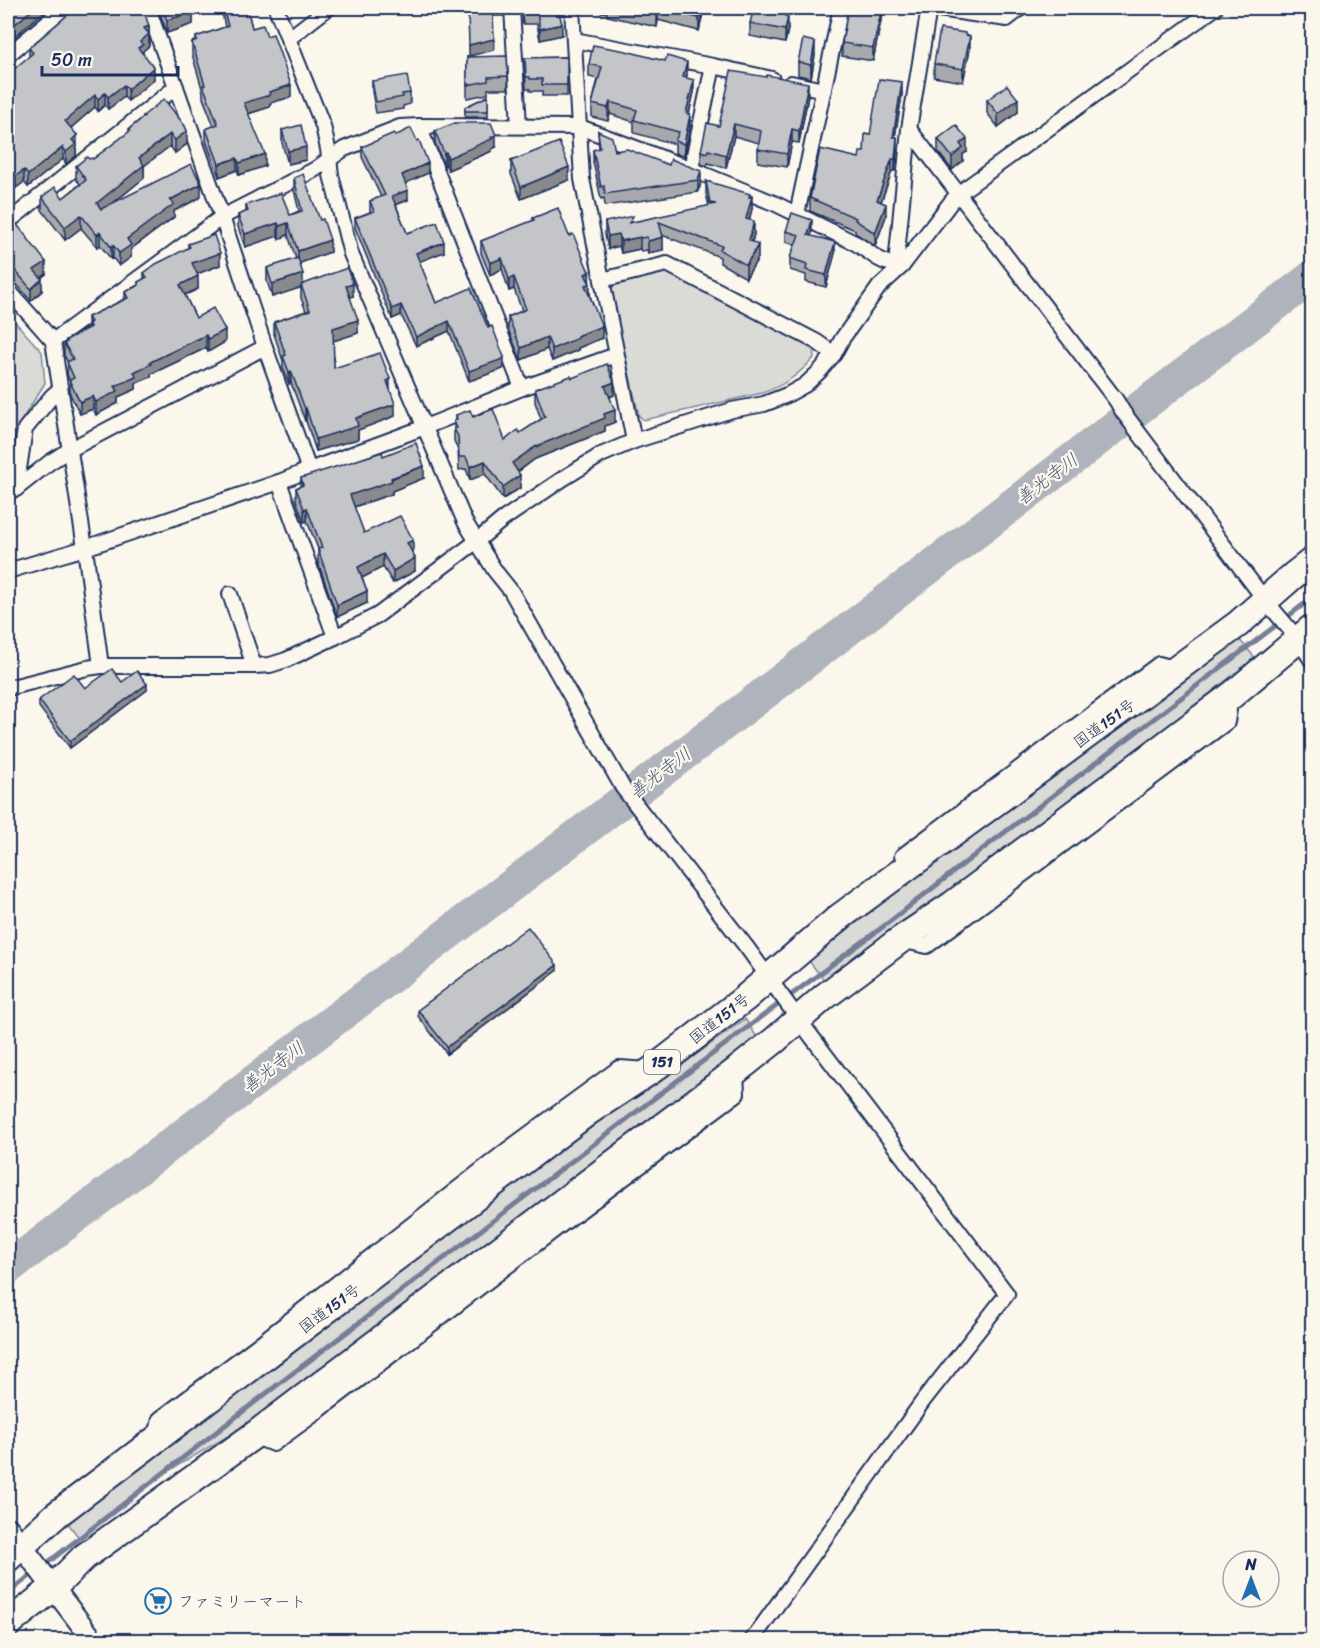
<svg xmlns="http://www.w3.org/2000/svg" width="1320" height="1648" font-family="Sriracha,'Klee One',sans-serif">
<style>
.green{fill:#dadad7;stroke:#7a849a;stroke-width:1.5}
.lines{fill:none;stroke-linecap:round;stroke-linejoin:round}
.stream{stroke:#747e96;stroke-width:5}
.river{stroke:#afb3bb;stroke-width:33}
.street-casing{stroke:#1b2f5e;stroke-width:18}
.secondary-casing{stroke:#1b2f5e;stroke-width:24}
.highway-casing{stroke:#1b2f5e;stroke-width:30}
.street{stroke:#fbf7ec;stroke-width:14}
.secondary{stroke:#fbf7ec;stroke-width:20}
.highway{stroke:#fbf7ec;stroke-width:26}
.wall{fill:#a8a9ad;stroke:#1b2f5e;stroke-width:1.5}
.shaded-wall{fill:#888a8d;stroke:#1b2f5e;stroke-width:1.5}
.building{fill:#c3c5c9;stroke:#1b2f5e;stroke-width:1.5}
.labels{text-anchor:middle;stroke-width:4.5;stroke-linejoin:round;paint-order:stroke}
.shield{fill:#fbf7ec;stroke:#5e6b89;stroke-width:1.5}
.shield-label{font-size:15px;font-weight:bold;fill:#1b2f5e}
.street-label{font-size:16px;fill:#1b2f5e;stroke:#fbf7ec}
.poi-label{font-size:16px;fill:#1b2f5e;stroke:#fbf7ec;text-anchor:start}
.water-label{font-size:18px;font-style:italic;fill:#47577a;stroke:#fbf7ec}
</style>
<rect width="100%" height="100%" fill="#fbf7ec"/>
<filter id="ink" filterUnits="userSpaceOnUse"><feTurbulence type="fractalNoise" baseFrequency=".0167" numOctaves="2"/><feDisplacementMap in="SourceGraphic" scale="12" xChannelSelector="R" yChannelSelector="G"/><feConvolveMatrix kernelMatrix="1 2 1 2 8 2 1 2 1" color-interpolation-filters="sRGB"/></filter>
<g filter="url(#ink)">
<g class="green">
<path d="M661,272h10l142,76 1,10c-17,18 -29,27 -52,35l-118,27 -5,-4 -29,-126 5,-6z"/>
<polygon points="8,314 42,352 45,383 21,421 14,440 8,474"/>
<polygon points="1239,639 1255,658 981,872 904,920 859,955 824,980 808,960 1083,749 1151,707"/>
<polygon points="745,1019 759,1040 262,1416 160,1476 80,1539 67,1522 563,1143 652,1087"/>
</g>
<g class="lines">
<g class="stream">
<polyline points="42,1567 255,1402 740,1033 892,920 971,858 1312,598"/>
<polyline points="8,1593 35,1572"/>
</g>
<polyline class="river" points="8,1268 1312,277"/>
<g class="street-casing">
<g id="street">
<polyline points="148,8 222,217 265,347 309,470"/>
<polyline points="276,8 323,126 328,149 331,175 351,254 465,522 495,571 511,591 623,788 748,949 799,1020 1007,1294 923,1401 752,1640"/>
<polyline points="512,8 519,126"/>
<polyline points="572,8 582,179 634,441"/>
<polyline points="932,8 1007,19 1021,8"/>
<polyline points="288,39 328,8"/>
<polyline points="574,40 713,66 772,79"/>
<polyline points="8,55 64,8"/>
<polyline points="791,83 824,90"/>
<polyline points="419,126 522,388"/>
<polyline points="909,129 1116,400 1123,412 1265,600 1298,639 1312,661"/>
<polyline points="691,169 713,66"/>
<polyline points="797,214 841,8"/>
<polyline points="8,222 176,87"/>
<polyline points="902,266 897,254 909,129 929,8"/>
<polyline points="602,280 667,264 817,342 834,354"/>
<polyline points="8,290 53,341 85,548 101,666"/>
<polyline points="53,341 222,217 314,170 344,149 400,127 419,126 580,127 691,169 776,204 857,244 877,258 885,262 902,266"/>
<polyline points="279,482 335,637"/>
<polyline points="16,489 25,429 52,396 60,389"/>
<polyline points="8,491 16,489 50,462 69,450 265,347"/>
<polyline points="8,571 85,548 279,482 309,470 425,427 522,388 616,355"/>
<polyline points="230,594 254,666"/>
<polyline points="8,688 87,668 101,666 254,666 270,665 286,660 335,637 378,615 477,541 502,520 564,478 601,455 634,441 732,410 764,404 787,395 805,385 820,371 834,354 842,339 879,287 902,266 951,202 959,193 1215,8"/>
<polyline points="902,856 1159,664 1177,669"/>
<polyline points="900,940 927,946 1227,722 1231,697"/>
<polyline points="253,1436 273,1444 313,1415 561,1225 737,1094 736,1071"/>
<polyline points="156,1437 160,1419 258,1345 507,1150 619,1068 649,1070"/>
</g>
</g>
<g class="secondary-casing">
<polyline id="secondary" points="8,1528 93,1640"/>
</g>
<g class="highway-casing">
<g id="highway">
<polyline points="8,1558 56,1515 588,1112 652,1070 744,999 841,916 1238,624 1294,575 1312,561"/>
<polyline points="8,1624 53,1588 84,1557 253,1436 736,1071 775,1040 824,997 900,940 952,905 1232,695 1312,628"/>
</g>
</g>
<use href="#street" class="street"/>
<use href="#secondary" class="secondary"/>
<use href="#highway" class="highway"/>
</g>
<g class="wall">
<polygon points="158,8 192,8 193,24 167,33"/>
<polygon points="221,8 247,8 252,28 291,97 270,103 270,107 248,114 265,166 239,175 237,170 219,177 206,141 206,129 214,126 203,98 203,92 192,54 192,42 196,41 196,37 225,27"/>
<polygon points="431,8 460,8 460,11 444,12 443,8"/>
<polygon points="493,8 504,8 503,16 494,16"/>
<polygon points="521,8 559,8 562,35 540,40 537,24 523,24"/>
<polygon points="600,8 704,8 699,31 658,20 657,27 607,16 607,13 600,12"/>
<polygon points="782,8 782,13 785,16 788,29 785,43 750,36 750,23"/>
<polygon points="883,8 873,61 842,56 842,43"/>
<polygon points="68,9 149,26 149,46 143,51 143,54 154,79 128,101 124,97 108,109 105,105 98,111 95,107 71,128 77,147 76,149 76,156 66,164 63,159 28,187 24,182 16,188 13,184 8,189 8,71 9,73 29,57 29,48 68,15"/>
<polygon points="970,49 963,82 934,77 934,64"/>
<polygon points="815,55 811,78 798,75 798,62"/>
<polygon points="467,57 508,76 508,89 488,89 488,94 467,98"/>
<polygon points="567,57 567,96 542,96 542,91 530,91 530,89 526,89 525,58"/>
<polygon points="589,64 687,75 686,78 694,92 689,114 690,127 684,157 675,153 675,144 634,133 634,122 610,114 608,121 592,117 592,104 598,79 589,77"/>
<polygon points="372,81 410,93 410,104 403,106 403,109 376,113 372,92"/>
<polygon points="902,95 895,137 897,150 895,171 892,171 881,202 886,216 875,246 855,233 855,230 810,211 810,198 859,158 864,152 870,135"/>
<polygon points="488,96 488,117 465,117 465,107"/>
<polygon points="808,96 799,143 792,142 787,167 758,162 758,149 759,143 734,136 726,168 708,163 707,166 701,164 701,151 719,126"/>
<polygon points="987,100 1018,112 998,127 987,113"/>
<polygon points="143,116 187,144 175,153 170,146 144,166 144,178 116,201 201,197 174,211 174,217 131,249 131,257 119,266 113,258 111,259 100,245 97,247 81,228 65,240 42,210 42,197 63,198 80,184 76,179 76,166 93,159 129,132 129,129 143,117"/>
<polygon points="282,130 306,160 288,164 282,143"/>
<polygon points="435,131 496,147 492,149 492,151 448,170 446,165 444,166 435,143"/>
<polygon points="598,131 615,151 669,165 671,159 701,183 698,192 605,206 604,198 601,199 593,162 593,150 599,149"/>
<polygon points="938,139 967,152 963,154 963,161 952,170 938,152"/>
<polygon points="362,147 428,173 405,183 408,200 396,205 407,233 444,252 419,261 436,303 504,367 503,369 469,381 449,331 416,346 401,315 392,319 355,228 355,218 370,212 370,201 381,197 362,157"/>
<polygon points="511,161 569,180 521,199 511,174"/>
<polygon points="294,178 330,252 300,263 303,285 353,296 350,298 358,333 333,341 334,368 390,390 395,416 358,430 358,439 316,451 306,421 305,421 291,383 289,384 283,368 283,361 274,334 274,322 306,311 301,298 301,287 272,297 267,281 267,268 296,259 288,235 279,239 278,236 245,247 238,227 238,215 246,212 246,205 290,215 299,211 294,190"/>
<polygon points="706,181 750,197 752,209 749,220 754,234 752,242 758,258 746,278 720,263 720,257 662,235 663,250 648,253 647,250 641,251 640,249 621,253 619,246 608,249 605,235 605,222 633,222 709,206 706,194"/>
<polygon points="533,218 569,236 589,272 590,295 602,338 578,348 578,350 552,361 547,349 521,360 508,329 508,317 522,311 514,289 509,291 502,269 490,275 481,253 481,241 533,221"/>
<polygon points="8,221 46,274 41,278 42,291 31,301 8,274"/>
<polygon points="786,231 812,232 811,236 835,253 826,287 806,282 806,275 790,270 790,258 795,245 786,242"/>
<polygon points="188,244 220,265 197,274 198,289 185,295 196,318 225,342 208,352 206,348 151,374 151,377 136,383 136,389 118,397 118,403 96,415 93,409 80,414 70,394 70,382 67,374 68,362 64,356 64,343 66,343 66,340 88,328 88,317 125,299 125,292 138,285 138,282 144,279 144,273 188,248"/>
<polygon points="572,378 614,395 610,397 615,422 605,426 605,431 535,459 518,472 520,488 503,499 485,474 470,480 466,469 459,470 458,449 454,441 454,421 456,420 456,415 473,417 505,440 520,433 541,419 535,402 535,389"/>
<polygon points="383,456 424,478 392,491 392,494 354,507 364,533 413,552 412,553 415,571 393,583 383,567 362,578 367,603 337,617 318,562 318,549 307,521 304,522 296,500 296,488 301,486 301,478"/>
<polygon points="122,682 147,690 70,748 39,707 39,700 85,688"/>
<polygon points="557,971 447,1054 418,1016 418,1010"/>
</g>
<g class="shaded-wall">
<polygon points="34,8 48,8 8,42 8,30"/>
<polygon points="658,8 658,20 657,27 657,15"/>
<polygon points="701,8 704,8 699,31 699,18"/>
<polygon points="882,8 883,8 883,11 873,61 873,48"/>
<polygon points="193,12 193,24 167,33 167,20"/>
<polygon points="788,17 788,29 785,43 785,30"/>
<polygon points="562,24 562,35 540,40 540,29"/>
<polygon points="149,26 149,46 143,51 143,57 138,48 144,28"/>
<polygon points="970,36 970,49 963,82 963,69"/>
<polygon points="494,39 494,50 469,56 469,45"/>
<polygon points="815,42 815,55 811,78 811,65"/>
<polygon points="687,62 687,75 683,90 683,77"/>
<polygon points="154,67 154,79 128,101 128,89"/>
<polygon points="694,80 694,92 686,126 686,113"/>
<polygon points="902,82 902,95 893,149 893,137"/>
<polygon points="808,83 808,96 799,143 799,131"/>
<polygon points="124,85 124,97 108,109 108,97"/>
<polygon points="291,85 291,97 270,103 270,107 244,115 244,103 269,92"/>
<polygon points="105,93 105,105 98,111 98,99"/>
<polygon points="95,95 95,107 65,133 65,121"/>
<polygon points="1018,99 1018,112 998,127 998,114"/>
<polygon points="610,102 610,114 608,121 608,108"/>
<polygon points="690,115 690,127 684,157 684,144"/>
<polygon points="734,124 734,136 726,168 726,155"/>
<polygon points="792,129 792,142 787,167 787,154"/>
<polygon points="187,131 187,144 175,153 175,140"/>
<polygon points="170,134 170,146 144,166 144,178 97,216 97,203 139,158"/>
<polygon points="77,135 77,147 76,149 76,156 66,164 66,152 72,140"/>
<polygon points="496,135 496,147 492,149 492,151 448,170 448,158"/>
<polygon points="897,137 897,150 895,171 895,159"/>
<polygon points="967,139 967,152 963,154 963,161 952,170 952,157 960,144"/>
<polygon points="63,147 63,159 28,187 28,175"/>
<polygon points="306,147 306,160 288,164 288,151"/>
<polygon points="446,152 446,165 444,166 444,153"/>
<polygon points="265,154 265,166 239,175 239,163"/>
<polygon points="237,158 237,170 219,177 219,164"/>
<polygon points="892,159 892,171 877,213 877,200"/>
<polygon points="428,163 428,173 402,185 402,175"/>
<polygon points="569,167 569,180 521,199 521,187"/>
<polygon points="24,170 24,182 16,188 16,176"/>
<polygon points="701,171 701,183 698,192 698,180"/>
<polygon points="13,172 13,184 8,189 8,177"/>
<polygon points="201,184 201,197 174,211 174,217 131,249 131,257 119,266 119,253 127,239 170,200"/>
<polygon points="408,190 408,200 392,206 392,196"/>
<polygon points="750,194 750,205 752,196 752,209 746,232 746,219"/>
<polygon points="886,204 886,216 875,246 875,233"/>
<polygon points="81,215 81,228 65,240 65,227"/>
<polygon points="812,220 812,232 808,246 808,235"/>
<polygon points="754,221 754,234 749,253 749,240"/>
<polygon points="278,223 278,236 245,247 245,234"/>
<polygon points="288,223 288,235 279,239 279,226"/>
<polygon points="100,232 100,245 97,247 97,235"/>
<polygon points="619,234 619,246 608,249 608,236"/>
<polygon points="640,237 640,249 621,253 621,241"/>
<polygon points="663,237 663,250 648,253 648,241"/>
<polygon points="330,240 330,252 298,264 298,251"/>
<polygon points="444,242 444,252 416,263 416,253"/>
<polygon points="835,242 835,253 826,287 826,275"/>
<polygon points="113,245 113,258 111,259 111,247"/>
<polygon points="758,245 758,258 746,278 746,265"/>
<polygon points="220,253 220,265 192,276 192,263"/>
<polygon points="502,258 502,269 490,275 490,263"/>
<polygon points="46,262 46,274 34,283 34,270"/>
<polygon points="589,272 590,295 585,297 585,274"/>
<polygon points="303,274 303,287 272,297 272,284"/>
<polygon points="198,276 198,289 180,297 180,285"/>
<polygon points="514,277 514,289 509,291 509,279"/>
<polygon points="42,279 42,291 31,301 31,289"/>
<polygon points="353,284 353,296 346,299 346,286"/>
<polygon points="401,305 401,315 392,319 392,309"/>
<polygon points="358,320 358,333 333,341 333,328"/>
<polygon points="449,321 449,331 416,346 416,337"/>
<polygon points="602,326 602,338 578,348 578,350 552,361 552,349 577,336"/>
<polygon points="225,330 225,342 208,352 208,339"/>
<polygon points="206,335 206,348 151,374 151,377 136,383 136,389 118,397 118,403 96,415 96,402 134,372 150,362"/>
<polygon points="547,337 547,349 521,360 521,348"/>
<polygon points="504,357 504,367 503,369 469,381 469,371"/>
<polygon points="291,371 291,383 289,384 289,372"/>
<polygon points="390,379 390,392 387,381"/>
<polygon points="614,382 614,395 605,398 605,386"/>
<polygon points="93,396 93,409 80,414 80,402"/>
<polygon points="395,404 395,416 358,430 358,439 316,451 316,439 356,418"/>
<polygon points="306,408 306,421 305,421 305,409"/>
<polygon points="615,410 615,422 605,426 605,431 535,459 512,476 512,463 535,447 604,414"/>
<polygon points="485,461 485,474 470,480 470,467"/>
<polygon points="424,466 424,478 392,491 392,494 350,508 350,495"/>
<polygon points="520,475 520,488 503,499 503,487"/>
<polygon points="307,508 307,521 304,522 304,509"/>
<polygon points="413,540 413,552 407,555 407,543"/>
<polygon points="383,554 383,567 358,580 358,567"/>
<polygon points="415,558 415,571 393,583 393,571"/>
<polygon points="367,591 367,603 337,617 337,605"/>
<polygon points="147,684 147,690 70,748 70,741"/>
<polygon points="557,965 557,971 447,1054 447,1047"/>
</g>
<g class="building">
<polygon points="8,8 34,8 8,30"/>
<polygon points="69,8 143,8 149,26 144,28 149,34 140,42 143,45 138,48 154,67 128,89 124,85 108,97 105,93 98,99 95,95 65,121 77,135 72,140 76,144 66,152 63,147 28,175 24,170 16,176 13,172 8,177 8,132 9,130 8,129 8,71 9,73 33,53 29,48 71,12 68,9"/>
<polygon points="162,8 192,8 193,12 167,20"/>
<polygon points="223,8 247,8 252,28 263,25 267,36 273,34 291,85 269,92 270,95 244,103 265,154 239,163 237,158 219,164 206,129 218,124 203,85 205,85 192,42 197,40 196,37 228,26"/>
<polygon points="522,8 558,8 562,24 540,29 537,12 523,13"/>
<polygon points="623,8 701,8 699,18 658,8 657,15"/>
<polygon points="754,8 781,8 780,13 785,14 785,16 788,17 785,30 750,23"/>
<polygon points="848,8 882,8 873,48 842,43"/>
<polygon points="493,12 494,39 469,45 468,13"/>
<polygon points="940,29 965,33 965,35 970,36 963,69 934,64"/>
<polygon points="803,39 815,42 811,65 798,62"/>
<polygon points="593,45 626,51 665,61 667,56 687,62 683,77 694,80 686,113 690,115 684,144 675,141 679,132 634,120 637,110 610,102 608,108 592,104 602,67 589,64"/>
<polygon points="507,56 508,76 488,77 488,81 467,85 467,57"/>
<polygon points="567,57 567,85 542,85 542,79 530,79 530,77 526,77 525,58"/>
<polygon points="731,71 766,77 767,75 808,83 799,131 792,129 787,154 758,149 761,131 734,124 726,155 708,150 707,153 701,151 707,123 719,126"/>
<polygon points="407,75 410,93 402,94 403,97 376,102 372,81"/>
<polygon points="879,79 902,82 893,137 897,137 895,159 892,159 877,200 886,204 875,233 855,220 856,218 810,198 820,149 859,158 860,152 864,152 865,134 870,135"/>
<polygon points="1007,85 1018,99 998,114 987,100"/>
<polygon points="488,96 488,111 465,111 465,107"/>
<polygon points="164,99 185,126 187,131 175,140 170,134 139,158 144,165 97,203 101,209 191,164 201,184 170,200 174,204 127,239 131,245 119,253 113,245 111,247 100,232 97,235 81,215 65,227 42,197 55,187 63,198 86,180 76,166 87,157 89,159 92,158 93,159 130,131 129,129 144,117 143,116"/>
<polygon points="455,123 491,123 496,135 491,137 492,139 448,158 446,152 444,153 435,131"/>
<polygon points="301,125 306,147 288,151 282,130"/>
<polygon points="956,125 967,139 960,144 963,148 952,157 938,139"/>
<polygon points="411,128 417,141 419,140 428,163 402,175 408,190 392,196 407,233 437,222 444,242 416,253 436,303 471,288 488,328 492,326 504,357 503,359 469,371 449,321 416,337 401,305 392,309 355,218 374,211 370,201 385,195 362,147 394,133 395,136"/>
<polygon points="598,131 612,137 615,151 627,149 669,165 671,159 701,171 698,180 605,194 604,186 601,187 593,150 600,148"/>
<polygon points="559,142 569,167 521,187 511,161"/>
<polygon points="303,174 320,220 323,219 330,240 298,251 288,223 279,226 278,223 245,234 238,215 248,211 246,205 281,193 290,215 302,211 294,178"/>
<polygon points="706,181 750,194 749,197 752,196 746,219 754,221 749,240 758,245 746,265 720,250 722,246 659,222 663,237 648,241 647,237 641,238 640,237 621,241 619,234 608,236 605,222 633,216 629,223 716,204 710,203"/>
<polygon points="558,208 569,236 573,234 589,272 585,274 590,284 585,285 602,326 577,336 578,338 552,349 547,337 521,348 508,317 526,309 514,277 509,279 502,258 490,263 481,241 534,220 533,218"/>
<polygon points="792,213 812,220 808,235 835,242 826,275 806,270 807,264 790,258 799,235 786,231"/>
<polygon points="12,218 46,262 34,270 42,279 31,289 8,262 8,258 9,257 8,255 8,221"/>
<polygon points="214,235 220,253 192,263 198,276 180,285 196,318 213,308 225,330 208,339 206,335 150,362 151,364 134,372 136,377 115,386 118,391 96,402 93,396 80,402 70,382 70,380 74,378 67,362 73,359 64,343 67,342 66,340 90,327 89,323 91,322 88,317 128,298 125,292 139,285 138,282 147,277 144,273 156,264 190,247 188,244"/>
<polygon points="298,258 303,274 272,284 267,268"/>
<polygon points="347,268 353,284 346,286 358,320 333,328 334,368 380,353 390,379 387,381 395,404 356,418 358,426 316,439 306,408 305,409 291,371 289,372 283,356 286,355 274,322 310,310 301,285"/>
<polygon points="607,364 614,382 605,386 615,410 604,414 605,418 535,447 512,463 520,475 503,487 485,461 470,467 466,457 459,457 458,436 454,429 457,428 454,421 457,419 456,415 470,410 473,417 493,409 505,440 518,430 520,433 545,417 535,389 571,376 572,378"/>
<polygon points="416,443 424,466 391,478 392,481 350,495 364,533 400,516 413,540 407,543 415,558 393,571 383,554 358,567 367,591 337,605 318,549 322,548 307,508 304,509 296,488 303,485 301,478 382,452 383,456"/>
<polygon points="112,669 122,682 137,671 147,684 70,741 39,700 74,674 85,688"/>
<polygon points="528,927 557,965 447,1047 418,1010"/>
</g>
</g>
<defs>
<g id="supermarket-ring" transform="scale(1.35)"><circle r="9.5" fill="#fbf7ec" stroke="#1f6fb2" stroke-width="1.5"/><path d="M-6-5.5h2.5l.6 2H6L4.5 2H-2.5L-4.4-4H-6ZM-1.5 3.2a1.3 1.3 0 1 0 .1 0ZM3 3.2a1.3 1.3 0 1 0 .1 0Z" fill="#1f6fb2"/></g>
</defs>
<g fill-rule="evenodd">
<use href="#supermarket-ring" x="158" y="1601"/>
</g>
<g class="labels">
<rect class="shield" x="644" y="1050" width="36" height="24" rx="4.5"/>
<g class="shield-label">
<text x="662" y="1067">151</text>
</g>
<g class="street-label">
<text transform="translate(1104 723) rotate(-36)" y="6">国道151号</text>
<text transform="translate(719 1018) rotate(-38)" y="6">国道151号</text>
<text transform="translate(329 1308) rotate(-37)" y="6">国道151号</text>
</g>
<g class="poi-label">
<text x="178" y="1607">ファミリーマート</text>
</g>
<g class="water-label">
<text transform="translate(1047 479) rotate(-37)" y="6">善光寺川</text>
<text transform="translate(660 773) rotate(-37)" y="6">善光寺川</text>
<text transform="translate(273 1067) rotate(-37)" y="6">善光寺川</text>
</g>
</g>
<rect width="1320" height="1648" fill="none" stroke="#fbf7ec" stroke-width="30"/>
<rect x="15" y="15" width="1290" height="1618" fill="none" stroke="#1b2f5e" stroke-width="2" filter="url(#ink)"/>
<g transform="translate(1251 1579)"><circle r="28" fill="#fbf7ec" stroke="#a1a7b3" stroke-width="1.5"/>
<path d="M0-4.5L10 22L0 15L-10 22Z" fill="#1f6fb2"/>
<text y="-9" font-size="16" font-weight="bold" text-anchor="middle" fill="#1b2f5e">N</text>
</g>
<path d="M42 66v9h136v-9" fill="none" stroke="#1b2f5e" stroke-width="3"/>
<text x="51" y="66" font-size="18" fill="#1b2f5e" stroke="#fbf7ec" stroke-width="4.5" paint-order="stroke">50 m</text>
</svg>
